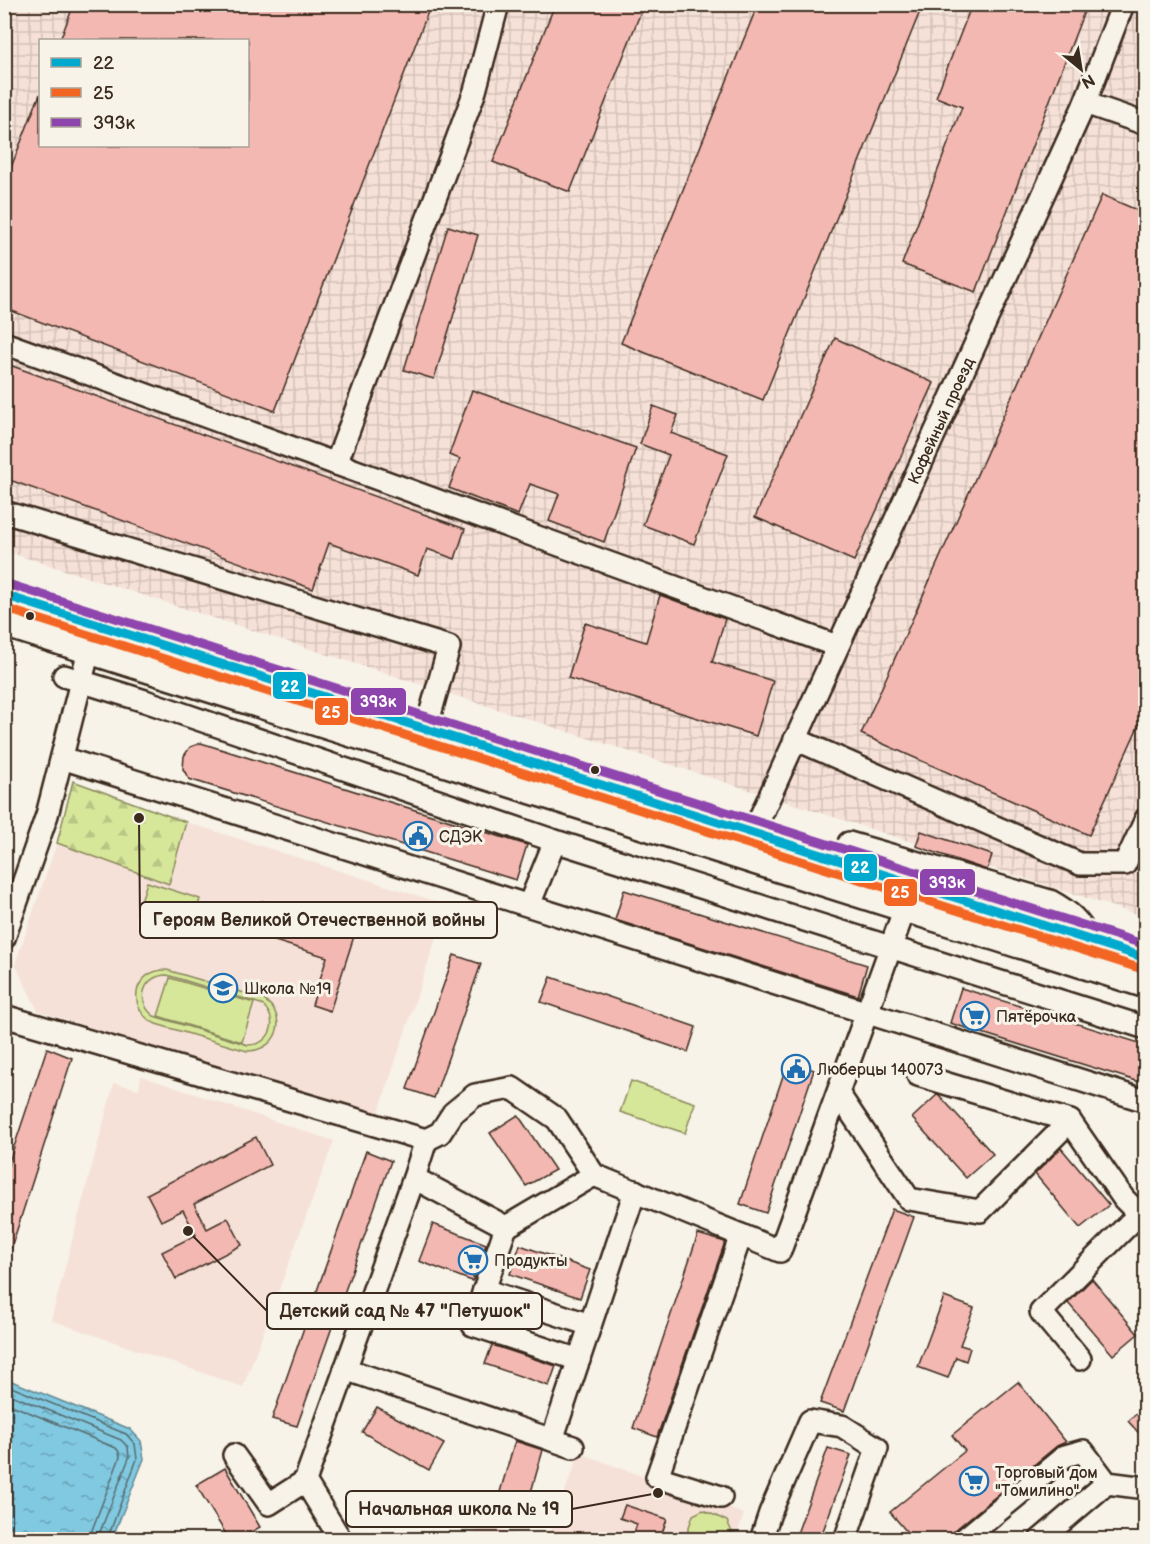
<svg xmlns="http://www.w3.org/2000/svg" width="1150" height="1544" font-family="'Balsamiq Sans',sans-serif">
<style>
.built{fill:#f6e1d8}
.industrial{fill:url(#industrial-grid);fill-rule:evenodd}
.green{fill:#d7e79a;stroke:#89885c;stroke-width:1.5;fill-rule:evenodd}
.forest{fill:url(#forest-firs);stroke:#89885c;stroke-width:1.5}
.water{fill:url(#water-ripples);stroke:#648993;stroke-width:1.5}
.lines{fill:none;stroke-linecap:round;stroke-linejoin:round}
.shore{stroke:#576a6c;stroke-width:1.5}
.building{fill:#f3b8b2;stroke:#3b2a1e;stroke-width:1.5}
.minor-casing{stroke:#3b2a1e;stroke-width:26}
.major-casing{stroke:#3b2a1e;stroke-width:32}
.minor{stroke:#f7f3e8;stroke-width:21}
.major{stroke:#f7f3e8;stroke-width:27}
.bus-1-casing{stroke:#f7f3e8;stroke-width:14}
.bus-2-casing{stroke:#f7f3e8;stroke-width:14}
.bus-3-casing{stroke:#f7f3e8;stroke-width:14}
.bus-1{stroke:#00a9ce;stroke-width:9}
.bus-2{stroke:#f26522;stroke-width:9}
.bus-3{stroke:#8e44ad;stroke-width:9}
.bus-dot{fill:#3b2a1e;stroke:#f7f3e8;stroke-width:2}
.labels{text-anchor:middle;stroke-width:6;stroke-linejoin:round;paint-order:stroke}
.street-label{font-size:16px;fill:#3b2a1e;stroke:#f7f3e8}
.poi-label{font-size:16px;fill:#3b2a1e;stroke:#f7f3e8;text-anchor:start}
.leader{fill:none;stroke:#3b2a1e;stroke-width:2}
.callout-dot{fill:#3b2a1e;stroke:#f7f3e8;stroke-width:2}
.callout{fill:#f7f3e8;stroke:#3b2a1e;stroke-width:2}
.callout-label{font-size:18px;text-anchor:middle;font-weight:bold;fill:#3b2a1e}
.line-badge{stroke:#f7f3e8;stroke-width:2}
.badge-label{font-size:16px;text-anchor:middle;font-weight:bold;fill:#fff}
</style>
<defs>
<pattern id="industrial-grid" width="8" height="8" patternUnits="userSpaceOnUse" patternTransform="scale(1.5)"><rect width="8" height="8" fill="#f6e1d8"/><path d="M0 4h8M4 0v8" fill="none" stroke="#d4c1b9"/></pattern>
<pattern id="forest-firs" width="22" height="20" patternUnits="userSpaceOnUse" patternTransform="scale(1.5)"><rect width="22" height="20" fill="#d7e79a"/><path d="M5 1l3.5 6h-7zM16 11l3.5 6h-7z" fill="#b9c684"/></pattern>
<pattern id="water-ripples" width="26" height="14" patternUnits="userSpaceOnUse" patternTransform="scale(1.5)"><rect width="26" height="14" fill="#80c9e1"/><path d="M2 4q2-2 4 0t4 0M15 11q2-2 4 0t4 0" fill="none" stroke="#6aa3b6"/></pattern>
</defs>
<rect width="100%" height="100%" fill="#f7f3e8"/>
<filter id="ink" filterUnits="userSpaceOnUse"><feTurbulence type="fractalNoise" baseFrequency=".0167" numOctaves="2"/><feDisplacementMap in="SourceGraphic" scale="12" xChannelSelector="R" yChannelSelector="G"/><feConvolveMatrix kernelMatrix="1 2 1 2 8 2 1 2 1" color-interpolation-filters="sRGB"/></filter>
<g filter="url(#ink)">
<g class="built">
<polygon points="186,822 447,905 377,1117 38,1011 15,964 57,843 169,884"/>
<polygon points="141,1076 334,1141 243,1387 51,1320 114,1083 139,1089"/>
<polygon points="580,1453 744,1514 736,1539 546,1540"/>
<polygon points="485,1524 530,1539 466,1539"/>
</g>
<path class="industrial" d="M5,5h1140v912l-1140,-366zM40,40h208v106h-208z"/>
<g class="green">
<polygon points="147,882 200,899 190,931 137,914"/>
<path d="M167,970l91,27c32,13 23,54 -11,54l-91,-27c-31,-14 -23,-55 11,-54zM167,975l94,29c19,14 11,41 -13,41l-94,-29c-19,-14 -11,-41 13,-41z"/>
<polygon points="170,978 254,1003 242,1042 158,1016"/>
<polygon points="631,1081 695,1103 685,1133 620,1112"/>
<polygon points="703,1510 727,1521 732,1532 730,1539 685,1539 693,1515"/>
</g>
<polygon class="forest" points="73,781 186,822 169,884 57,843"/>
<polygon class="water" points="4,1378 130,1429 141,1441 144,1459 112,1539 5,1539"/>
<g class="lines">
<g class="shore">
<polyline points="4,1384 126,1434 135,1444 137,1459 107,1540"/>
<polyline points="4,1392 121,1440 128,1447 129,1458 100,1532 99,1540"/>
<polyline points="4,1402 116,1448 119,1452 120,1457 92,1530 90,1540"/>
</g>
</g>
<g class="building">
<polygon points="74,4 431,4 275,411 4,308 4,185 40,94 40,146 248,146 248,40 60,40"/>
<polygon points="555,4 644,4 570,192 493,162"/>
<polygon points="758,4 923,4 763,400 621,343"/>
<polygon points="972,4 1087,4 976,292 902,264 962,107 936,97"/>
<polygon points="1102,195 1146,214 1146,709 1089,835 861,734"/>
<polygon points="448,226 478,235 434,379 404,370"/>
<polygon points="835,338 934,383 854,561 755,517"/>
<polygon points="4,363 465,529 455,559 427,549 418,575 329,543 313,589 4,478"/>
<polygon points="472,390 636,448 604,542 549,521 559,494 530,484 518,515 449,488 460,459 449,455"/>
<polygon points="653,406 678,415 671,433 728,454 694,544 643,525 669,455 640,444"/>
<polygon points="660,595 725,619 712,662 773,681 756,736 568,678 585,623 646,642"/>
<polygon points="201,743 527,845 516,880 189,779 183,769 184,756 190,747"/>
<polygon points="921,831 992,855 987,870 916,846"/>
<polygon points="624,890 867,965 858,996 615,920"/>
<polygon points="262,901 356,930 330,1011 312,1005 327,957 252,934"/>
<polygon points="454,955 481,964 434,1098 407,1089"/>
<polygon points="551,977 696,1027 688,1052 541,1002"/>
<polygon points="961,988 1146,1045 1146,1084 950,1023"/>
<polygon points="47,1048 72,1058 7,1261 4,1261 4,1177"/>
<polygon points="788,1061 814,1070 766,1213 740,1204"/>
<polygon points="938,1094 993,1154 966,1178 912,1118"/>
<polygon points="518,1115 555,1170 526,1186 490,1133"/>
<polygon points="256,1137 270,1165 194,1204 207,1229 228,1218 242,1245 176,1279 162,1252 196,1235 183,1210 161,1221 147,1194"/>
<polygon points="1061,1148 1109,1205 1080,1228 1035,1174"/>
<polygon points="366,1151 391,1161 297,1426 272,1419"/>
<polygon points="892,1209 914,1217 844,1411 820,1403"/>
<polygon points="433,1224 486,1244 472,1281 419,1261"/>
<polygon points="698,1234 725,1242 657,1437 633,1428"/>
<polygon points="520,1245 590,1270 580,1298 510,1274"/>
<polygon points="1092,1279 1138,1334 1113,1355 1068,1303"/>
<polygon points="944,1297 974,1308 960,1345 970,1348 966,1361 956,1357 948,1378 918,1367"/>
<polygon points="492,1345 556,1366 549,1386 485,1364"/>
<polygon points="1018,1382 1066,1442 1057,1446 955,1530 947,1539 913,1539 890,1512 965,1451 952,1435"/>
<polygon points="1146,1406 1146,1441 1128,1421"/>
<polygon points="377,1407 444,1444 429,1470 362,1432"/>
<polygon points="515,1441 543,1450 524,1517 495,1509"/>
<polygon points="828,1448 851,1455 820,1539 795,1539"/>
<polygon points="225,1468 260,1527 239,1539 229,1539 196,1485"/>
<polygon points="625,1505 667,1519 660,1539 632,1539 637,1524 620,1518"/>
</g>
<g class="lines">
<g class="minor-casing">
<g id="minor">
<polyline points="1085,103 1146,124"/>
<polyline points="4,343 837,646"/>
<polyline points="336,464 475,91 498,4"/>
<polyline points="4,512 449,647 426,729"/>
<polyline points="64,676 145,701 555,841"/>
<polyline points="795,739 1080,864 1125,864 1146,819"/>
<polyline points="62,758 1146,1101"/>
<path id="s1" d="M753,833l332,-730 38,-99"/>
<path d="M849,843l201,58c20,11 29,19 40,40"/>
<polyline points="529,905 555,841 1146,1028"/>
<polyline points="4,938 47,815 89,650"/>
<polyline points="4,1016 426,1140 440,1133 453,1113 475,1095 512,1088 557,1119 594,1175 780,1251 905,908"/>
<polyline points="918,1075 1070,1121"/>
<polyline points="838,1093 909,1199 980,1211 1070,1121 1124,1199 1146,1221"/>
<polyline points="426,1140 414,1178 506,1227 594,1175"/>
<polyline points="506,1227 484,1290 590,1325"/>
<polyline points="484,1290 473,1325 579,1360"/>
<polyline points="1080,1359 1041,1312 1139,1214"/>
<polyline points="345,1369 573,1447"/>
<polyline points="552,1440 635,1191"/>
<polyline points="234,1455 269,1504 305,1481"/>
<polyline points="721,1497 657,1477 741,1235"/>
<polyline points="341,1540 305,1481 414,1178"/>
<polyline points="761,1540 770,1513 810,1421 842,1426 877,1448 845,1540"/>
<polyline points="963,1540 1065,1456 1083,1451 1107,1483 1146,1488"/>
<polyline points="1040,1540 1107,1483"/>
</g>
</g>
<g class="major-casing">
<g id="major">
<polyline points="4,595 1146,958"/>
<polyline points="4,623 1146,984"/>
</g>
</g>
<use href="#minor" class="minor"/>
<use href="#major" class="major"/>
<g class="bus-1-casing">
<polyline id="bus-1" points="4,595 1146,958"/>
</g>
<g class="bus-2-casing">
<polyline id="bus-2" points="4,608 1142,969"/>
</g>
<g class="bus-3-casing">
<polyline id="bus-3" points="8,584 1146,945"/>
</g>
<use href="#bus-1" class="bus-1"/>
<use href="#bus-2" class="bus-2"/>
<use href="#bus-3" class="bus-3"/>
</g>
</g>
<defs>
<g id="civic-ring" transform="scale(1.5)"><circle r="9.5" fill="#f7f3e8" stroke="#1f6fb2" stroke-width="1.5"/><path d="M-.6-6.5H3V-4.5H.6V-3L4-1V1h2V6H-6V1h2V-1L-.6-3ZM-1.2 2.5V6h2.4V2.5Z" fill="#1f6fb2"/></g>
<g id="school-ring" transform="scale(1.5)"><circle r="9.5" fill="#f7f3e8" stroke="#1f6fb2" stroke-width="1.5"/><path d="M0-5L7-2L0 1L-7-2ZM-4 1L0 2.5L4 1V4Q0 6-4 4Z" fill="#1f6fb2"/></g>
<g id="supermarket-ring" transform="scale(1.5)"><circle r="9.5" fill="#f7f3e8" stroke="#1f6fb2" stroke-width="1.5"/><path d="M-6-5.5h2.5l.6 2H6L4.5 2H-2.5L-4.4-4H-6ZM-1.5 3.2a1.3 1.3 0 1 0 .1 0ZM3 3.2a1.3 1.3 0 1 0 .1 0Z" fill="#1f6fb2"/></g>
</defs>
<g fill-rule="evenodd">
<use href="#civic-ring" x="418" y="836"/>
<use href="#school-ring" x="223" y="988"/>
<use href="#supermarket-ring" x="975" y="1016"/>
<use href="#civic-ring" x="796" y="1069"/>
<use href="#supermarket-ring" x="473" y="1260"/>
<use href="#supermarket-ring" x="974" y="1481"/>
</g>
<g class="bus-dot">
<circle cx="30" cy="616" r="5"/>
<circle cx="595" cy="770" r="5"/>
</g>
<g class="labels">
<g class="street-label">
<text dy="6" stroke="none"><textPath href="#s1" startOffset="453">Кофейный проезд</textPath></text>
</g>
<g class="poi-label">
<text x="439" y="842">СДЭК</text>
<text x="244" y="994">Школа №19</text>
<text x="996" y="1022">Пятёрочка</text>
<text x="817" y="1075">Люберцы 140073</text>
<text x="494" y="1266">Продукты</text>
<text x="995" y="1478">Торговый дом<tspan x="995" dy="18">"Томилино"</tspan></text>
</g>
</g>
<path class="leader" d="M139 818L140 920M188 1231L267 1311M658 1493L572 1509"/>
<g class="callout-dot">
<circle cx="139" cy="818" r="6"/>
<circle cx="188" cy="1231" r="6"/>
<circle cx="658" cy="1493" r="6"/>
</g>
<g class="callout">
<rect x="140" y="902" width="357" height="36" rx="6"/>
<rect x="267" y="1293" width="275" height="36" rx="6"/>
<rect x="346" y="1491" width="226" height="36" rx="6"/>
</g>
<g class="callout-label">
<text x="319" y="926">Героям Великой Отечественной войны</text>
<text x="405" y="1317">Детский сад № 47 "Петушок"</text>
<text x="459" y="1515">Начальная школа № 19</text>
</g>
<g class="line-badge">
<rect x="272" y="671" width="35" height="29" rx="6" fill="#00a9ce"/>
<rect x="350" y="687" width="57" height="29" rx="6" fill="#8e44ad"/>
<rect x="314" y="697" width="35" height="29" rx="6" fill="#f26522"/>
<rect x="843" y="853" width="35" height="29" rx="6" fill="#00a9ce"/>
<rect x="919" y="868" width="57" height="28" rx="6" fill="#8e44ad"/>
<rect x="883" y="878" width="35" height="29" rx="6" fill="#f26522"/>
</g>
<g class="badge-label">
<text x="290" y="692">22</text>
<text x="378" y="707">393к</text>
<text x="331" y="718">25</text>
<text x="860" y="873">22</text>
<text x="947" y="888">393к</text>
<text x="900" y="898">25</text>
</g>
<rect width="1150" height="1544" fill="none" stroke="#f7f3e8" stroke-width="24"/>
<rect x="12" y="12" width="1126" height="1520" fill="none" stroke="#3b2a1e" stroke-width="2" filter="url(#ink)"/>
<rect x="39" y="39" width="210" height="108" fill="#f7f3e8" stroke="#aca397" stroke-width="1.5"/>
<rect x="51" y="58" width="30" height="9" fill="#00a9ce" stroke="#aca397" stroke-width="1.5"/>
<text x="93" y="69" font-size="18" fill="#3b2a1e">22</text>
<rect x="51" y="88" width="30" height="9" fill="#f26522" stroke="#aca397" stroke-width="1.5"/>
<text x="93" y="99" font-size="18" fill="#3b2a1e">25</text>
<rect x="51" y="118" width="30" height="9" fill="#8e44ad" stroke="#aca397" stroke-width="1.5"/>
<text x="93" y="129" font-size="18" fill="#3b2a1e">393к</text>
<g transform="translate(1081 69) rotate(150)" stroke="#f7f3e8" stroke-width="4.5" paint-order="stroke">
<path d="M0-4.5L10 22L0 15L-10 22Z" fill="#3b2a1e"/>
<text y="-9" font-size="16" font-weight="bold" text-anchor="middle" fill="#3b2a1e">N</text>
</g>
</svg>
